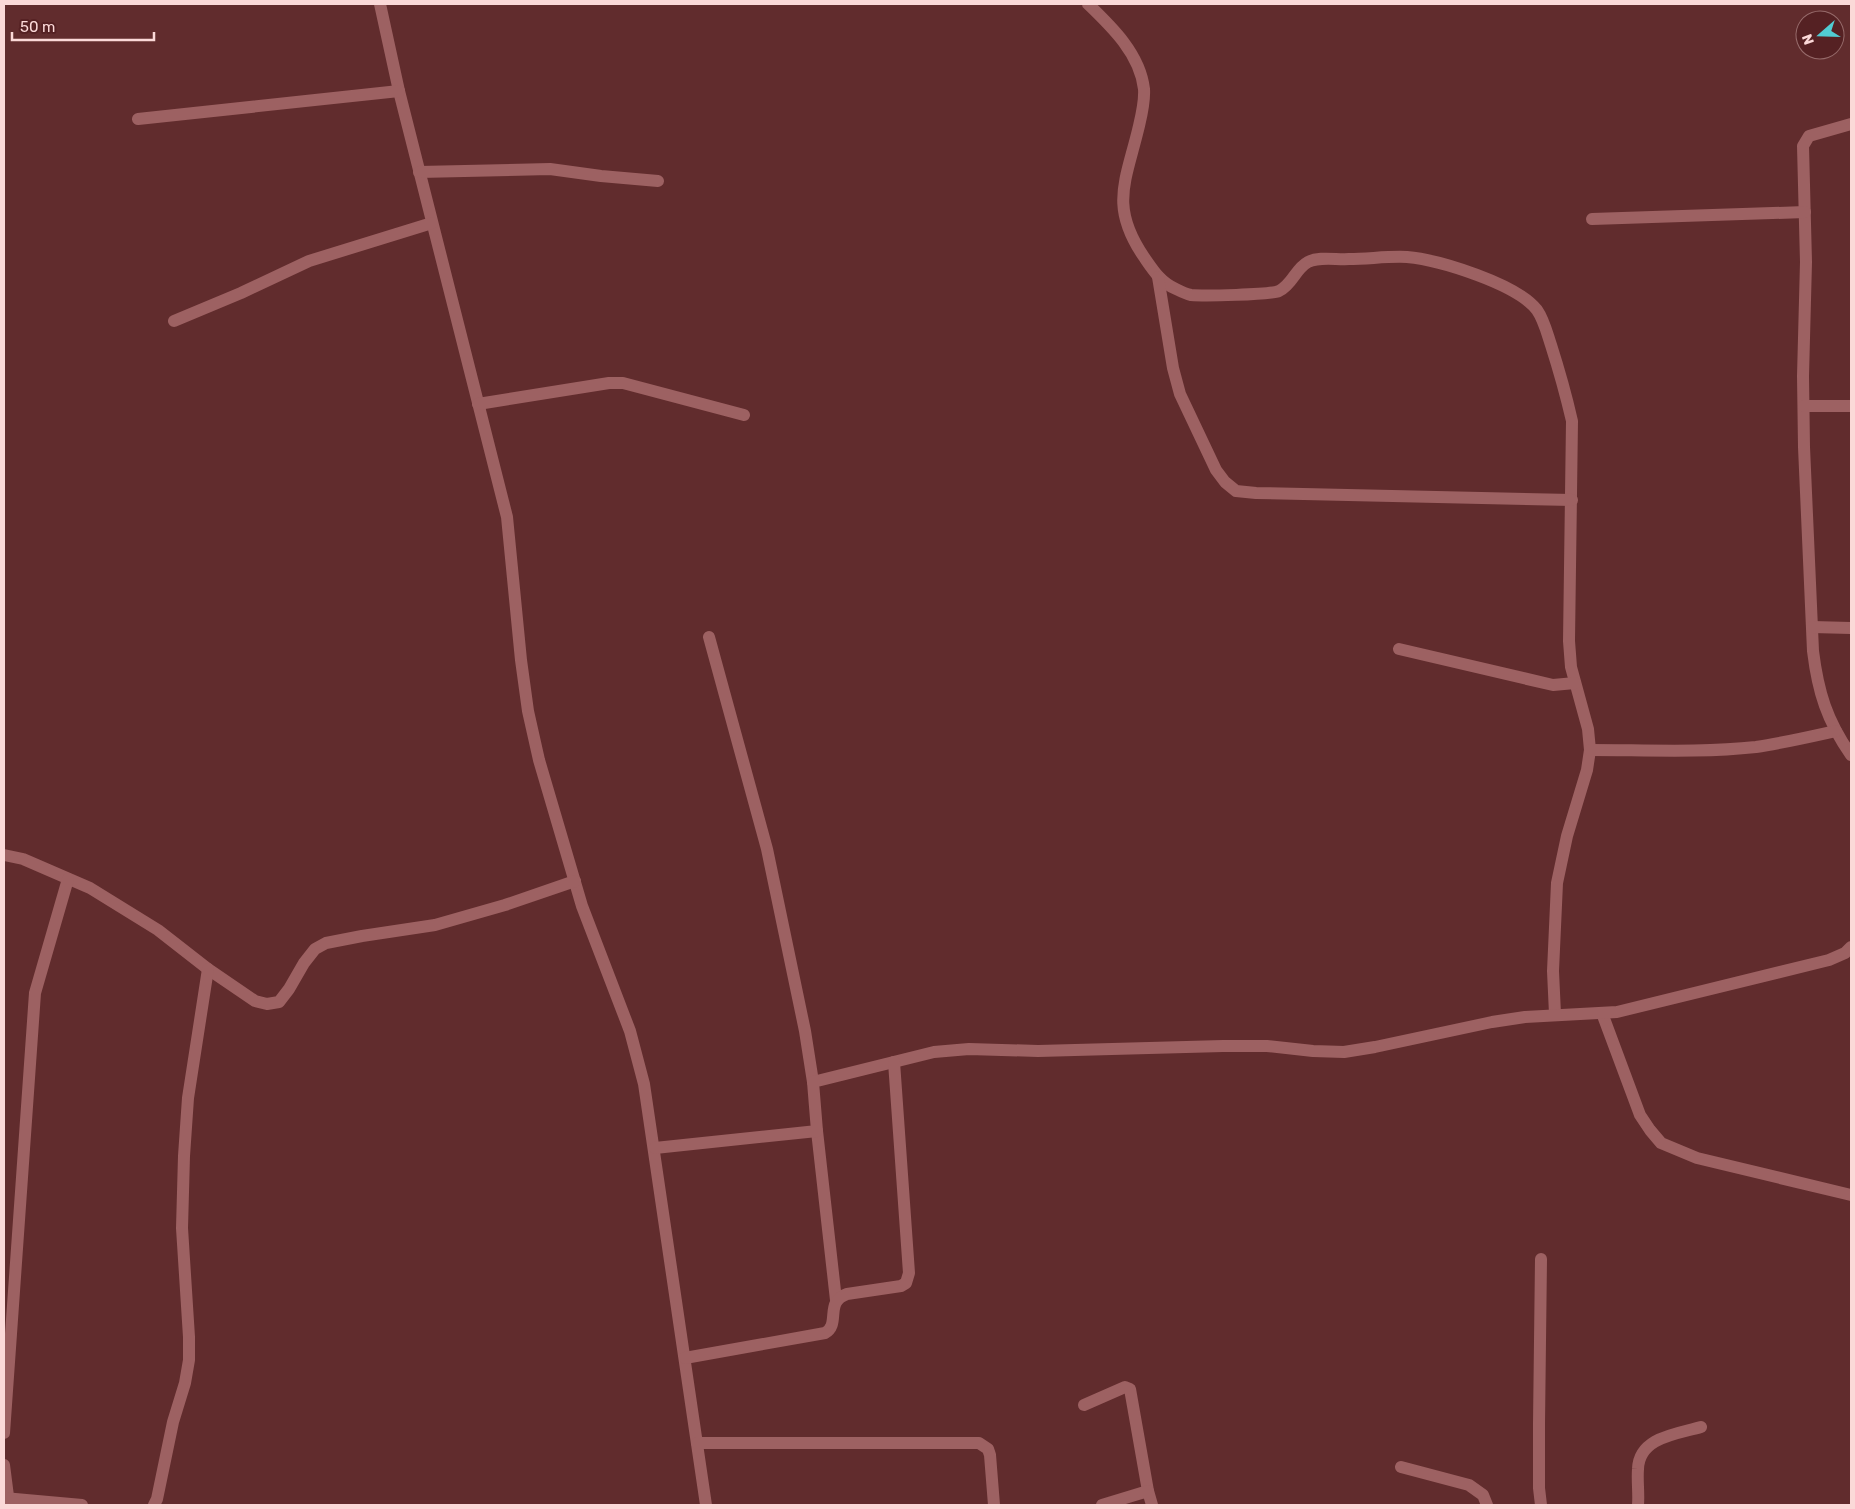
<svg xmlns="http://www.w3.org/2000/svg" width="1855" height="1509" font-family="Rubik,sans-serif">
<style>
.lines{fill:none;stroke-linecap:round;stroke-linejoin:round}
.minor{stroke:#9d6162;stroke-width:12}
</style>
<rect width="100%" height="100%" fill="#612c2d"/>
<g class="lines">
<g class="minor">
<polyline points="380,4 399,91 507,517 521,660 528,711 539,760 582,906 630,1031 644,1084 706,1505"/>
<path d="M1088,4c24,23 52,50 56,85 1,14 -3,28 -6,41 -13,53 -28,77 6,127 9,13 17,26 32,32 4,2 10,5 15,6 12,1 79,0 88,-4 14,-7 16,-22 29,-29 11,-6 29,-2 41,-3 19,0 39,-3 58,-2 33,3 110,27 130,53 7,10 10,23 14,35 8,25 15,50 21,76l-3,220 2,26 17,62 2,21 -3,20 -20,66 -10,47 -4,88 2,43"/>
<polyline points="138,119 399,91"/>
<path d="M1851,124l-42,12 -6,10 3,116 -3,114 1,71 9,204c5,41 14,70 38,104"/>
<polyline points="419,172 550,169 601,176 658,181"/>
<polyline points="1592,219 1805,212"/>
<polyline points="1158,277 1173,368 1180,394 1216,470 1225,482 1236,491 1256,493 1572,500"/>
<polyline points="174,321 241,293 309,261 432,223"/>
<polyline points="478,404 609,383 623,383 744,415"/>
<polyline points="1804,406 1851,406"/>
<polyline points="1812,627 1851,628"/>
<polyline points="709,637 767,849 805,1031 813,1082"/>
<polyline points="1399,649 1553,685 1575,683"/>
<path d="M1590,750c55,0 111,3 166,-3 27,-4 53,-10 80,-16"/>
<polyline points="4,855 23,859 90,888 158,930 208,969 255,1001 267,1004 279,1002 289,989 304,963 315,949 326,943 362,936 435,925 505,905 575,881"/>
<polyline points="1602,1013 1640,1115 1650,1130 1661,1143 1697,1158 1851,1195"/>
<polyline points="817,1131 836,1300"/>
<polyline points="655,1148 817,1131 813,1082 934,1052 969,1049 1038,1051 1223,1046 1267,1046 1313,1051 1344,1052 1375,1047 1492,1022 1525,1017 1617,1012 1829,960 1845,953 1851,947"/>
<path d="M685,1358l140,-25c16,-9 -1,-31 22,-39l54,-8 5,-3 3,-10 -15,-211"/>
<polyline points="1084,1405 1125,1387 1130,1389 1148,1491"/>
<polyline points="4,1433 35,993 68,879"/>
<polyline points="697,1443 979,1443 988,1449 990,1455 994,1505"/>
<polyline points="4,1465 9,1504"/>
<polyline points="1401,1467 1469,1485 1483,1495 1487,1505"/>
<polyline points="4,1498 82,1505"/>
<polyline points="154,1505 157,1499 173,1422 185,1383 189,1360 189,1337 182,1228 184,1156 188,1098 208,969"/>
<polyline points="1102,1505 1148,1491 1152,1505"/>
<polyline points="1541,1505 1539,1488 1539,1424 1541,1259"/>
<path d="M1638,1505c1,-12 -1,-24 0,-36 1,-32 39,-35 63,-42"/>
</g>
</g>
<rect width="1855" height="1509" fill="none" stroke="#fbd9d8" stroke-width="10"/>
<g transform="translate(1820 35) rotate(250)"><circle r="24" fill="#552123" stroke="#976b6b"/>
<path d="M0-4L9 19L0 12L-9 19Z" fill="#51ccd2"/>
<text y="-8" font-size="14" font-weight="bold" text-anchor="middle" fill="#fbd9d8">N</text>
</g>
<path d="M12 32v8h142v-8" fill="none" stroke="#fbd9d8" stroke-width="2.5"/>
<text x="20" y="32" font-size="15" fill="#fbd9d8" stroke="#552123" stroke-width="4" paint-order="stroke">50 m</text>
</svg>
